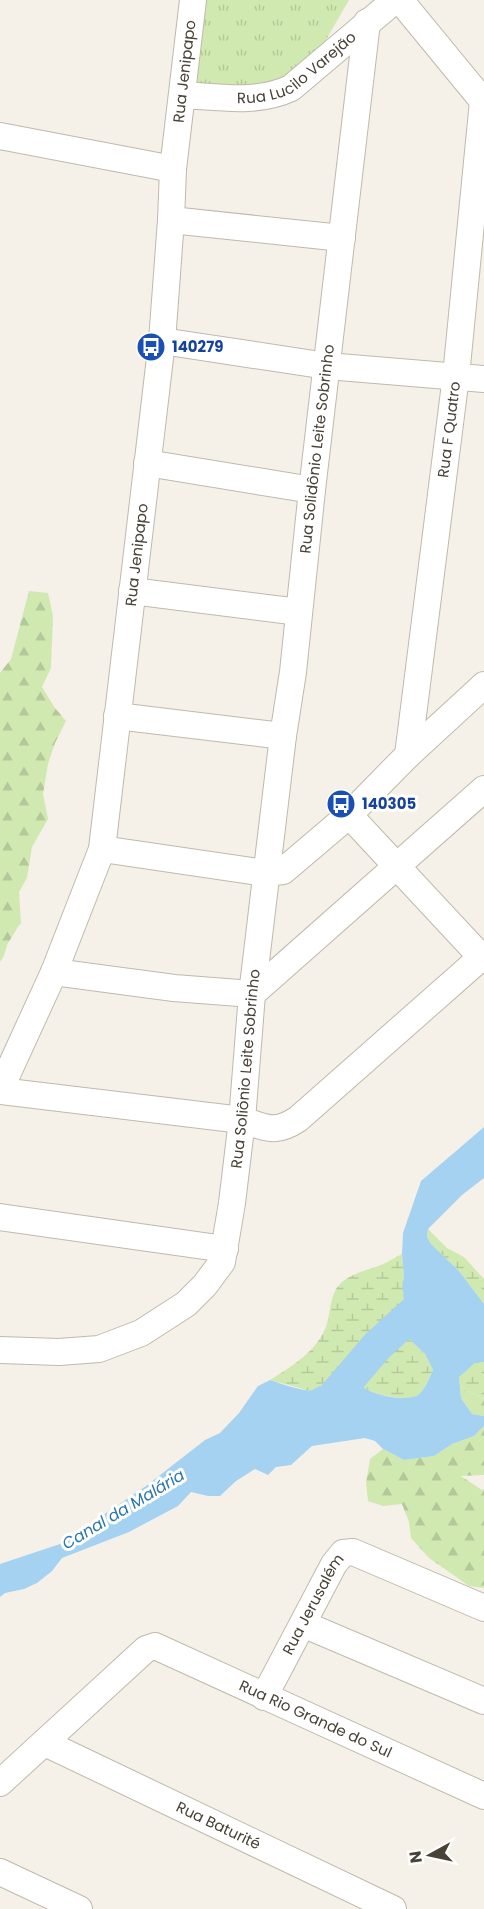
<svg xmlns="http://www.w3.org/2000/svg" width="484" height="1909" font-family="Poppins,sans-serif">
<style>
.forest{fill:url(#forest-firs)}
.wetland{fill:url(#wetland-marsh)}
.park{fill:url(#park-tufts)}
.water{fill:#a5d2f1}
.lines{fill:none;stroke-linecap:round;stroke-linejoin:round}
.river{stroke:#a5d2f1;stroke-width:33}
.minor-casing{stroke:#c0b9ab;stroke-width:28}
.minor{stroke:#fff;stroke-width:26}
.labels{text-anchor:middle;stroke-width:6;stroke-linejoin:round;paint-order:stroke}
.street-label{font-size:15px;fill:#484237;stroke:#fff}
.transit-label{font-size:15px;font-weight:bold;fill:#164399;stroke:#fff;text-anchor:start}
.water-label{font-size:16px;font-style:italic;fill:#2d77ae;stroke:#fff}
</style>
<defs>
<pattern id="forest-firs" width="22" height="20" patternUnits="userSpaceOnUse" patternTransform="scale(1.5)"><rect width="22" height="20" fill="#d0e9b1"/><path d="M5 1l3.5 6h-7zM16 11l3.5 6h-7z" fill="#b4c999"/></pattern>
<pattern id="wetland-marsh" width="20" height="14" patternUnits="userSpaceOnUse" patternTransform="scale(1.5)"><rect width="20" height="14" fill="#d0e9b1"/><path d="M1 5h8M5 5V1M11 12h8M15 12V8" fill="none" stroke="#b4c999"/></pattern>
<pattern id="park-tufts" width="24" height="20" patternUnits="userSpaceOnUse" patternTransform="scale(1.5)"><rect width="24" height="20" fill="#d0e9b1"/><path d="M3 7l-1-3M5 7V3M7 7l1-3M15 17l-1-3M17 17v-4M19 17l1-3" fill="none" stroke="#b4c999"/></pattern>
</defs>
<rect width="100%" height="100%" fill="#f5f1e9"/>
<g class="forest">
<polygon points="29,591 48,593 53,616 51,668 42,687 55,708 66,721 55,743 48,764 43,794 48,819 32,847 27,878 19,892 21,922 7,945 4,956 0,962 0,673 11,659"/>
<polygon points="460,1387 484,1399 484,1416 472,1414 461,1398"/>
<polygon points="484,1426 484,1475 461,1476 482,1490 484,1489 484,1588 469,1586 429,1558 411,1538 409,1522 402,1504 383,1506 368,1501 366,1483 370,1459 383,1449 404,1460 434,1456 452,1444 474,1436"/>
</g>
<g class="wetland">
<polygon points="428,1229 447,1248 464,1257 484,1279 484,1304 459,1271 431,1244 427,1237"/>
<path d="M402,1254l4,46 -6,12 8,26 17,16 8,16c-5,9 -9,24 -19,27 -13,4 -52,-4 -57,-16 -3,-5 -2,-14 -3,-19l-16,8 -14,18 -10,4 -44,-12c22,-14 45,-27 56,-53 5,-13 3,-32 14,-43 11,-11 28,-14 41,-19 8,-3 14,-8 21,-11z"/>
<polygon points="475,1362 484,1362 484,1399 460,1387 459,1377"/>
</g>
<polygon class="park" points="194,0 349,0 296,92 180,91"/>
<path class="water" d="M484,1127v51l-22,17 -34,34 -1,8 4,7 28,27 25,33v58l-9,1 -16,14 2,21 11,16 12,2v10l-10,10 -22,8 -18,12 -30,4 -21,-11 -8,-8 -10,-3 -53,8 -21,19 -15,2 -8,8 -13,-6 -19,12 -16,15h-12l-17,-4 -13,14 -49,26 -67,26 -10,13 -15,12 -13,6 -19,4 -5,4v-33l60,-20 86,-58 59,-46 15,-7 19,-20 19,-27 12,-6c13,4 45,17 55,7 12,-12 12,-19 29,-26 1,6 0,14 3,19 5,14 49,23 61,15 7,-5 11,-17 15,-25l-8,-16 -17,-16 -8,-26 6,-12 -4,-46 1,-21 18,-52z"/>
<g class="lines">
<polyline class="river" points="324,1402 331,1400 377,1346 421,1306 419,1285"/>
<g class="minor-casing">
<g id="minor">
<polyline points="400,0 483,101"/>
<path id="s1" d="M183,95c37,2 74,9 108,-7l104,-88"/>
<polyline points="0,136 173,169"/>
<polyline points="171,220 342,238"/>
<polyline points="162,341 327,366 484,379"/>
<polyline points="147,463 312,490"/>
<polyline points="132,591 299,612"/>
<polyline points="117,716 283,736"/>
<path id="s2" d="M408,755l48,-379 27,-275"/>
<polyline points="349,815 484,960"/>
<polyline points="102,849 266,873 283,871 349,815 408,755 484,685"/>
<polyline points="54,972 174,988 252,994 484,789"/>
<path id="s3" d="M0,1090l54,-118 48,-123 60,-508 9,-121 2,-51 20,-169"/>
<path d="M0,1091l242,29c24,7 32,15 56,-1l186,-164"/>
<polyline points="0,1217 225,1249"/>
<path id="s4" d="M0,1350l59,2 40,-3 42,-16 45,-29 19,-19 17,-23 10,-59 10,-83 10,-126 31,-258 10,-64 19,-182 55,-468"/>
<polyline points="303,1624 484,1701"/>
<path id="s5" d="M264,1697l70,-133 9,-11 10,-1 131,56"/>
<path id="s6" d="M45,1743l348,166"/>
<path id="s7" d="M0,1783l146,-134 9,-3 329,150"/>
<polyline points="0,1872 79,1909"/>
</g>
</g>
<use href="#minor" class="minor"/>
</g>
<defs>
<g id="bus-disc" transform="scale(1.5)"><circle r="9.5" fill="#1a4fb4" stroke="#fff"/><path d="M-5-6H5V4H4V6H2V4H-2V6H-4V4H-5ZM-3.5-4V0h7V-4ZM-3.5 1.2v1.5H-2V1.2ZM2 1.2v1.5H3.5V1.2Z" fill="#fff"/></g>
</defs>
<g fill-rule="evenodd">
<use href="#bus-disc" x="151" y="347"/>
<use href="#bus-disc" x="341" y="804"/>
</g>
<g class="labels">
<g class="street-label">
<text dy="5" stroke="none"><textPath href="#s1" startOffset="123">Rua Lucilo Varejão</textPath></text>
<text dy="5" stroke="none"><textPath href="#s3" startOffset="1044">Rua Jenipapo</textPath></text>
<text dy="5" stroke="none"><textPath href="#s2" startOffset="328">Rua F Quatro</textPath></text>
<text dy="5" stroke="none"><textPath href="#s4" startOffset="1072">Rua Solidônio Leite Sobrinho</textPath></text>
<text dy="5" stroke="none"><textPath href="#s3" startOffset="558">Rua Jenipapo</textPath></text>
<text dy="5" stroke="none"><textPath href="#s4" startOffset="448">Rua Soliônio Leite Sobrinho</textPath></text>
<text dy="5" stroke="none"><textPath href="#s5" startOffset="105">Rua Jerusalém</textPath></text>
<text dy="5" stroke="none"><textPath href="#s7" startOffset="384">Rua Rio Grande do Sul</textPath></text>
<text dy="5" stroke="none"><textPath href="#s6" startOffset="192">Rua Baturité</textPath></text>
</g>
<g class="transit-label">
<text x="172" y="352">140279</text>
<text x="362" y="809">140305</text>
</g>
<g class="water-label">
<text transform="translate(123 1509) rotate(-31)" y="6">Canal da Malária</text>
</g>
</g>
<g transform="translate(430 1855) rotate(262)" stroke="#ffffff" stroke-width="4.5" paint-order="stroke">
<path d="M0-4.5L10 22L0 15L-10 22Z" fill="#484237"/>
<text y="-9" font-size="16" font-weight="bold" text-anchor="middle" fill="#484237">N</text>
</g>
</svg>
